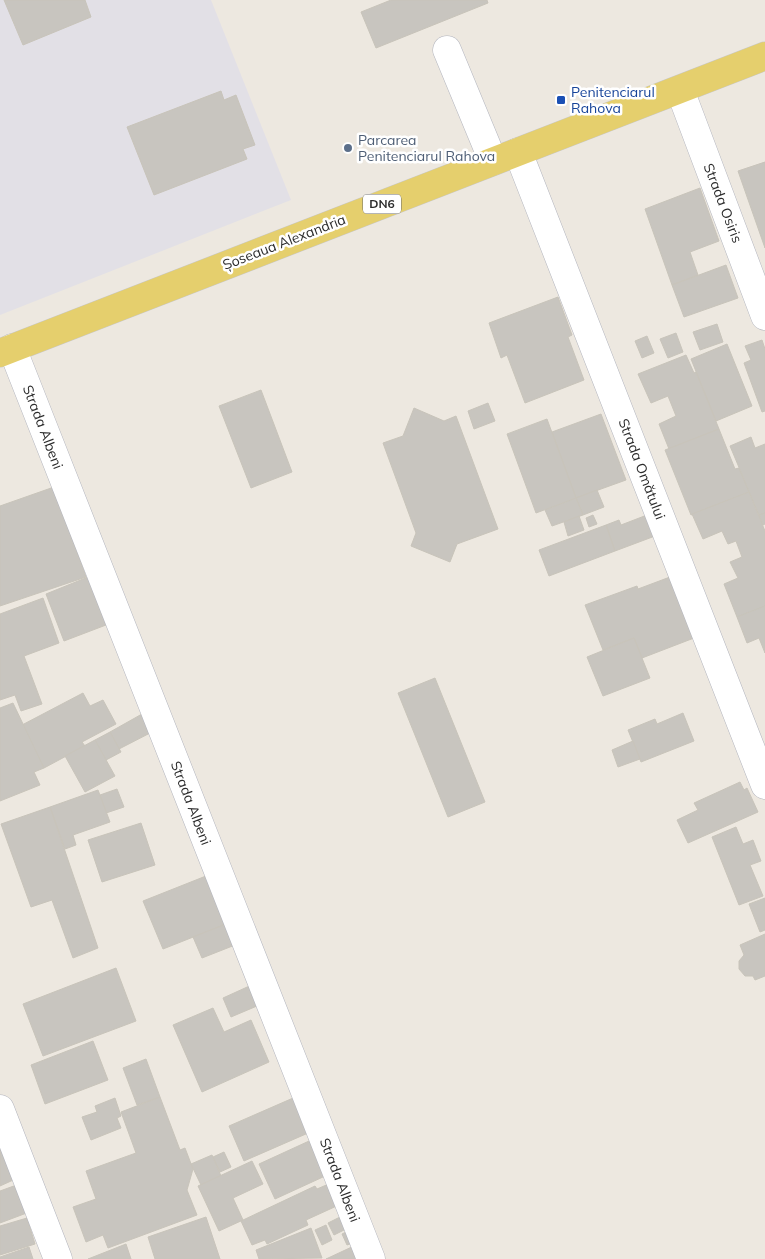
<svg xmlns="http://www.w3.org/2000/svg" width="765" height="1259" font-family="Mulish,sans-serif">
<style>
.industrial{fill:#e2e0e6}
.building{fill:#c8c5bf;stroke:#c8c4ba}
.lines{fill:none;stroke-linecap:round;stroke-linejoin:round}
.minor-casing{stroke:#b3b5be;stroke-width:29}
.major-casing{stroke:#c8c8c8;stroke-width:29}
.minor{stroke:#fff;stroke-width:28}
.major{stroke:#e5cf6d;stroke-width:28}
.transit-dot{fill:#1a4fb4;stroke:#fff;stroke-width:2}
.service-dot{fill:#5c6f8a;stroke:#fff;stroke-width:2}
.labels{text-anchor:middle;stroke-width:5;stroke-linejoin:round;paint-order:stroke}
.shield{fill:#fff;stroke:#6b6b6b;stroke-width:1}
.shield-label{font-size:12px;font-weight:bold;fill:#2c2c2c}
.transit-label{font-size:14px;fill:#164399;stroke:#fff;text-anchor:start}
.service-label{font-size:14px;fill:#4e5e75;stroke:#fff;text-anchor:start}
.street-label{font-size:14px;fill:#2c2c2c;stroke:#fff}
</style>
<rect width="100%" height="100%" fill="#ede8e0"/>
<polygon class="industrial" points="0,0 211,0 291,200 0,315"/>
<g class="building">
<polygon points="4,0 85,0 91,17 23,45"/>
<polygon points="391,0 487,0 488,3 376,48 361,12"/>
<polygon points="221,91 224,100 236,95 255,145 243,149 247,159 154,195 127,127"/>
<polygon points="765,162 765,248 738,171"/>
<polygon points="700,188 719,241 690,252 698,275 672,285 645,209"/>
<polygon points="726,265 738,298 684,317 672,285"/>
<polygon points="558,297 572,335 568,337 584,380 525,403 507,355 501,358 489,323"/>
<polygon points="717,324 723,342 700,350 693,332"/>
<polygon points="676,333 683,352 668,358 660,339"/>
<polygon points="647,336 654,353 642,358 635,341"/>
<polygon points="762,340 765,349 765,411 762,412 744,363 751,360 745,346"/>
<polygon points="727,344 752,406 716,421 691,359"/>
<polygon points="686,355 694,373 696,372 719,429 669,449 659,424 676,416 668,396 651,403 638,374"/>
<polygon points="261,390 292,472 251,488 219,406"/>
<polygon points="488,403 495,421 474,429 468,411"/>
<polygon points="414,408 444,421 456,416 498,529 457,544 450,562 411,546 416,533 383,443 403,436"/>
<polygon points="601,414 626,480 576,498 552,432"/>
<polygon points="547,419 576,498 536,513 507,434"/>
<polygon points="719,429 735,469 739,468 749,492 691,515 665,450"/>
<polygon points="751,437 755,448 765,444 765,513 759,515 730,446"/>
<polygon points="54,487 86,577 0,606 0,506"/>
<polygon points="597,490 604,507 583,515 576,498"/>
<polygon points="749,492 765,531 765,606 737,617 724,584 738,578 730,562 742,557 736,541 728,544 722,531 703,539 692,514"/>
<polygon points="576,498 583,515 552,526 545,510"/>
<polygon points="765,513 765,524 763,525 759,515"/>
<polygon points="593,515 597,524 589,527 586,518"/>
<polygon points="647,515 655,536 615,551 606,525 619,520 621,525"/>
<polygon points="579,516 584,530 568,536 564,522"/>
<polygon points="606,525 615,551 549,576 539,550"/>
<polygon points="88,577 106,625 64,641 46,594"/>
<polygon points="670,577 694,638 642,658 634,638 603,650 585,605 637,586 638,589"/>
<polygon points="43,598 59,643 24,656 42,704 21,711 15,695 0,700 0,614"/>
<polygon points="765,606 765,653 759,638 747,643 737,617"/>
<polygon points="634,638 650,678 603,696 587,657"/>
<polygon points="435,678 485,802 448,817 398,693"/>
<polygon points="83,693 90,706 103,700 116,724 82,742 85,746 44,768 22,725"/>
<polygon points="13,703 44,768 34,772 40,785 0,801 0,708"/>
<polygon points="683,713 694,741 641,762 628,730 655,719 657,724"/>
<polygon points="142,714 152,732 119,749 110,732"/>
<polygon points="110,732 121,752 106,760 95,740"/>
<polygon points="95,740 115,776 85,792 65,756"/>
<polygon points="633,741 640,759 618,767 612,750"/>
<polygon points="740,782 744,790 747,788 758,812 688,843 677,820 698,810 694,803"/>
<polygon points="117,789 124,807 106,813 100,795"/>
<polygon points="98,790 110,822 73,835 76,845 65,849 50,807"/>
<polygon points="50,807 98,948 73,958 52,900 31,907 1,824"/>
<polygon points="141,823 155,865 102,882 88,840"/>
<polygon points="736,827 743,844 753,840 761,861 750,865 763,896 739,905 712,837"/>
<polygon points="206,876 226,924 163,949 143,901"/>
<polygon points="765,898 765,930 760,932 749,904"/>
<polygon points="226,924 235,945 202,958 193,937"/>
<polygon points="765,934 765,976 755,980 753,976 745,976 739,969 739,961 744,955 740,945"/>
<polygon points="116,968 136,1021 43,1056 23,1004"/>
<polygon points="256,983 264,1003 231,1017 223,998"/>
<polygon points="213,1008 224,1032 251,1020 269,1062 202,1092 173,1025"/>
<polygon points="93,1041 108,1080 45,1104 31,1065"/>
<polygon points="146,1059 160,1097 137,1105 123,1068"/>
<polygon points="300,1095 315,1130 244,1161 229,1126"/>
<polygon points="160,1097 180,1150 185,1148 193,1169 187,1190 197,1215 108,1248 103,1235 86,1242 73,1207 96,1199 86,1171 136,1153 121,1112"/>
<polygon points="115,1098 121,1116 117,1118 121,1128 91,1140 82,1117 97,1112 95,1106"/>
<polygon points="320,1136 336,1171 275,1199 259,1164"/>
<polygon points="0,1139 22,1176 0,1186"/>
<polygon points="224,1152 231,1167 220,1172 213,1157"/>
<polygon points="212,1155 221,1176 201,1185 191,1164"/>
<polygon points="252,1161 263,1184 233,1198 243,1220 219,1231 198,1186"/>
<polygon points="22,1183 32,1211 0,1223 0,1191"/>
<polygon points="331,1183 341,1204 306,1220 308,1225 267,1244 265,1240 252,1245 241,1221 315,1186 317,1189"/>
<polygon points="346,1214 352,1226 334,1235 328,1223"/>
<polygon points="206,1217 220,1259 155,1259 148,1237"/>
<polygon points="27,1218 35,1244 0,1255 0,1226"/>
<polygon points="326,1225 332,1240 322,1245 315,1230"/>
<polygon points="311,1228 322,1258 259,1259 256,1250"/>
<polygon points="354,1228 360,1240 347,1245 342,1234"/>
<polygon points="126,1244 131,1259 88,1259"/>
<polygon points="356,1245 362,1259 326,1259"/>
<polygon points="29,1247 33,1259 0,1259 0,1257"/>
</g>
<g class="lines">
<g class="minor-casing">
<g id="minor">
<polyline points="447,50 493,161"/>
<polyline points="680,90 765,316"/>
<polyline points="518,152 765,785"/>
<polyline points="12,348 371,1259"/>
<polyline points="0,1109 58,1259"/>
</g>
</g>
<g class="major-casing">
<polyline id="major" points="0,353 765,56"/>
</g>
<use href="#minor" class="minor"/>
<use href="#major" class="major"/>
</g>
<rect class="transit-dot" x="556" y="95" width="10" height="10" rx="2.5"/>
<circle class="service-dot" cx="348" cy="148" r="5"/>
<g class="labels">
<rect class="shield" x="363" y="194.5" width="38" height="19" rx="4"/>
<g class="shield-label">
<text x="382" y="208">DN6</text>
</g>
<g class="transit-label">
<text x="571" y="97">Penitenciarul<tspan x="571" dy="16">Rahova</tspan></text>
</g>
<g class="service-label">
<text x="358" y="145">Parcarea<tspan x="358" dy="16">Penitenciarul Rahova</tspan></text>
</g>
<g class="street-label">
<text transform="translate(723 203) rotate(69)" y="5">Strada Osiris</text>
<text transform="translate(284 242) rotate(-21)" y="5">Șoseaua Alexandria</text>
<text transform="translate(43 427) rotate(69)" y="5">Strada Albeni</text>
<text transform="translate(642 469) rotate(69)" y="5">Strada Omătului</text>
<text transform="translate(191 803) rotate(69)" y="5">Strada Albeni</text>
<text transform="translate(340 1180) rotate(69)" y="5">Strada Albeni</text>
</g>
</g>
</svg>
